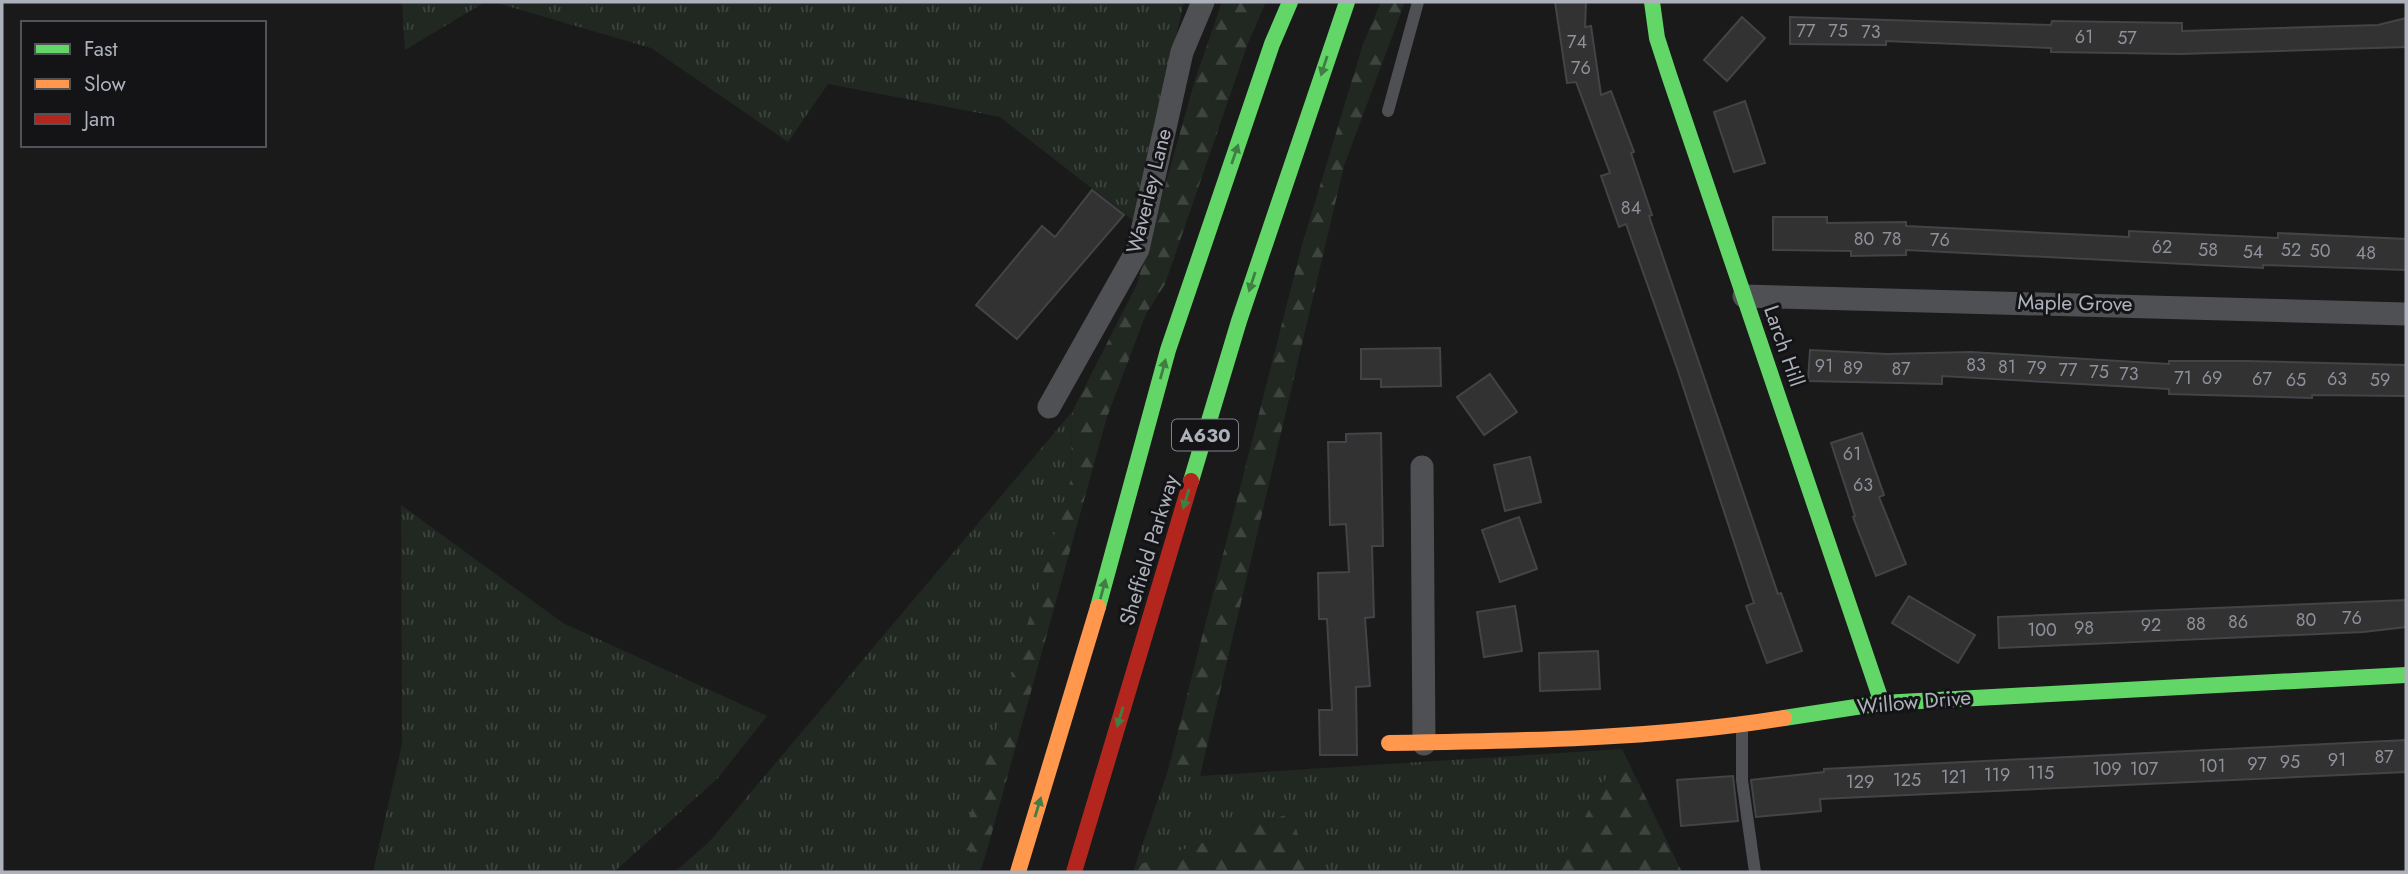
<svg xmlns="http://www.w3.org/2000/svg" width="2408" height="874" font-family="Jost,sans-serif">
<style>
.grass{fill:url(#grass-tufts)}
.forest{fill:url(#forest-firs)}
.building{fill:#323233;stroke:#434447;stroke-width:2}
.lines{fill:none;stroke-linecap:round;stroke-linejoin:round}
.lane{stroke:#4e5054;stroke-width:12}
.street{stroke:#4e5054;stroke-width:23}
.fast{stroke:#63d668;stroke-width:16}
.slow{stroke:#ff974d;stroke-width:16}
.jam{stroke:#b3261e;stroke-width:16}
.oneway{fill:#3f7f44}
.labels{text-anchor:middle;stroke-width:6;stroke-linejoin:round;paint-order:stroke}
.number-label{font-size:18px;fill:#8e919a}
.shield{fill:#141417;stroke:#7e828a;stroke-width:2}
.shield-label{font-size:19px;font-weight:bold;fill:#acb1bc}
.street-label{font-size:21px;fill:#acb1bc;stroke:#141417}
</style>
<defs>
<pattern id="grass-tufts" width="24" height="20" patternUnits="userSpaceOnUse" patternTransform="scale(1.75)"><rect width="24" height="20" fill="#202821"/><path d="M3 7l-1-3M5 7V3M7 7l1-3M15 17l-1-3M17 17v-4M19 17l1-3" fill="none" stroke="#3e453f"/></pattern>
<pattern id="forest-firs" width="22" height="20" patternUnits="userSpaceOnUse" patternTransform="scale(1.75)"><rect width="22" height="20" fill="#202821"/><path d="M5 1l3.5 6h-7zM16 11l3.5 6h-7z" fill="#3e453f"/></pattern>
</defs>
<rect width="100%" height="100%" fill="#1a1a1b"/>
<g class="grass">
<polygon points="402,2 485,2 405,50"/>
<polygon points="493,2 1184,2 1134,221 1000,117 828,84 788,142 651,48"/>
<polygon points="1072,412 1071,479 961,849 986,854 980,872 675,872 709,842"/>
<polygon points="401,505 563,623 767,716 718,778 614,872 373,872 402,744"/>
<polygon points="1622,749 1555,872 1310,872 1291,813 1135,866 1168,770 1200,776"/>
</g>
<g class="forest">
<polygon points="1222,2 1266,2 1248,43 1165,284 1146,314 1107,417 986,854 960,849 1071,479 1072,412 1137,284 1195,80"/>
<polygon points="1381,2 1405,2 1344,166 1200,776 1168,770 1302,245 1363,44"/>
<polygon points="1622,749 1682,872 1555,872"/>
<polygon points="1291,813 1310,872 1133,872 1135,866"/>
</g>
<g class="building">
<polygon points="1555,2 1586,2 1585,27 1591,26 1601,95 1611,91 1634,152 1631,153 1652,215 1649,216 1778,594 1781,593 1802,651 1767,663 1746,606 1754,603 1677,368 1626,224 1619,227 1601,176 1610,173 1576,82 1567,83"/>
<polygon points="1742,17 1765,38 1727,81 1704,60"/>
<polygon points="1790,17 2051,25 2052,21 2182,23 2182,31 2378,25 2406,18 2406,47 2181,54 2051,52 2051,48 1886,41 1886,45 1790,44"/>
<polygon points="1745,101 1765,163 1734,172 1714,112"/>
<polygon points="1092,190 1124,215 1017,339 976,305 1042,226 1055,237"/>
<polygon points="1773,217 1827,217 1827,223 1906,222 1906,226 2129,237 2129,231 2278,238 2278,233 2406,239 2406,270 2263,265 2263,268 1906,250 1906,255 1851,256 1851,251 1773,250"/>
<polygon points="1440,348 1441,386 1381,387 1381,379 1361,379 1361,349"/>
<polygon points="1810,350 1887,354 1971,352 2169,364 2169,361 2246,361 2406,365 2406,396 2312,395 2312,398 2169,394 2169,389 1942,376 1942,384 1808,381"/>
<polygon points="1490,374 1517,412 1484,435 1457,397"/>
<polygon points="1381,433 1383,546 1372,546 1374,617 1365,618 1370,686 1356,687 1357,755 1320,755 1319,710 1332,710 1327,619 1319,619 1318,573 1349,572 1346,524 1330,525 1328,442 1346,442 1346,434"/>
<polygon points="1862,433 1884,495 1879,497 1906,564 1876,576 1853,517 1855,516 1831,443"/>
<polygon points="1530,457 1541,502 1505,511 1494,465"/>
<polygon points="1519,517 1537,569 1500,582 1482,530"/>
<polygon points="1909,596 1975,635 1958,663 1892,623"/>
<polygon points="2406,600 2406,627 2363,632 1999,648 1998,617"/>
<polygon points="1515,606 1522,651 1484,657 1477,612"/>
<polygon points="1598,651 1600,689 1540,691 1539,653"/>
<polygon points="2406,740 2406,772 1820,799 1821,811 1756,817 1751,780 1824,772 1824,769"/>
<polygon points="1733,776 1738,821 1681,826 1677,780"/>
</g>
<g class="lines">
<g class="lane">
<polyline points="1388,111 1418,2"/>
<polyline points="1742,727 1742,780 1755,872"/>
</g>
<g class="street">
<polyline points="1744,296 2406,314"/>
<polyline points="1049,407 1138,249 1182,52 1203,2"/>
<polyline points="1422,467 1424,744"/>
</g>
<g class="fast">
<polyline points="1652,2 1657,38 1669,75 1882,703"/>
<polyline points="1191,481 1239,321 1347,2"/>
<polyline points="1098,607 1168,350 1272,44 1290,2"/>
<polyline points="1784,718 1882,703 2406,675"/>
</g>
<g class="slow">
<path d="M1389,743c132,-2 265,-4 395,-25"/>
<polyline points="1018,872 1098,607"/>
</g>
<polyline class="jam" points="1074,872 1191,481"/>
</g>
<defs><path id="oneway-solid" d="M-6-.8H1V-3.2L6.5 0L1 3.2V.8H-6Z" transform="scale(1.75)"/></defs>
<g class="oneway">
<use href="#oneway-solid" transform="translate(1324 66) rotate(108)"/>
<use href="#oneway-solid" transform="translate(1235 154) rotate(-71)"/>
<use href="#oneway-solid" transform="translate(1252 282) rotate(108)"/>
<use href="#oneway-solid" transform="translate(1163 369) rotate(-75)"/>
<use href="#oneway-solid" transform="translate(1186 499) rotate(107)"/>
<use href="#oneway-solid" transform="translate(1103 589) rotate(-75)"/>
<use href="#oneway-solid" transform="translate(1120 717) rotate(107)"/>
<use href="#oneway-solid" transform="translate(1038 807) rotate(-73)"/>
</g>
<g class="labels">
<g class="number-label">
<text x="1806" y="37">77</text>
<text x="1838" y="37">75</text>
<text x="1871" y="38">73</text>
<text x="2084" y="43">61</text>
<text x="2127" y="44">57</text>
<text x="1577" y="48">74</text>
<text x="1581" y="74">76</text>
<text x="1631" y="214">84</text>
<text x="1864" y="245">80</text>
<text x="1892" y="245">78</text>
<text x="1940" y="246">76</text>
<text x="2162" y="253">62</text>
<text x="2208" y="256">58</text>
<text x="2291" y="256">52</text>
<text x="2320" y="257">50</text>
<text x="2253" y="258">54</text>
<text x="2366" y="259">48</text>
<text x="1976" y="371">83</text>
<text x="1824" y="372">91</text>
<text x="2007" y="373">81</text>
<text x="1853" y="374">89</text>
<text x="2037" y="374">79</text>
<text x="1901" y="375">87</text>
<text x="2068" y="376">77</text>
<text x="2099" y="378">75</text>
<text x="2129" y="380">73</text>
<text x="2183" y="384">71</text>
<text x="2212" y="384">69</text>
<text x="2262" y="385">67</text>
<text x="2337" y="385">63</text>
<text x="2296" y="386">65</text>
<text x="2380" y="386">59</text>
<text x="1852" y="460">61</text>
<text x="1863" y="491">63</text>
<text x="2352" y="624">76</text>
<text x="2306" y="626">80</text>
<text x="2238" y="628">86</text>
<text x="2196" y="630">88</text>
<text x="2151" y="631">92</text>
<text x="2084" y="634">98</text>
<text x="2042" y="636">100</text>
<text x="2384" y="763">87</text>
<text x="2337" y="766">91</text>
<text x="2290" y="768">95</text>
<text x="2257" y="770">97</text>
<text x="2212" y="772">101</text>
<text x="2107" y="775">109</text>
<text x="2144" y="775">107</text>
<text x="2041" y="779">115</text>
<text x="1997" y="781">119</text>
<text x="1954" y="783">121</text>
<text x="1907" y="786">125</text>
<text x="1860" y="788">129</text>
</g>
<rect class="shield" x="1172" y="419.5" width="66" height="31" rx="5"/>
<g class="shield-label">
<text x="1205" y="442">A630</text>
</g>
<g class="street-label">
<text transform="translate(1149 191) rotate(-76)" y="7">Waverley Lane</text>
<text transform="translate(2075 303) rotate(1)" y="7">Maple Grove</text>
<text transform="translate(1784 346) rotate(71)" y="7">Larch Hill</text>
<text transform="translate(1149 550) rotate(-73)" y="7">Sheffield Parkway</text>
<text transform="translate(1914 702) rotate(-5)" y="7">Willow Drive</text>
</g>
</g>
<rect width="2408" height="874" fill="none" stroke="#acb1bc" stroke-width="7"/>
<rect x="21" y="21" width="245" height="126" fill="#141417" stroke="#515359" stroke-width="2"/>
<rect x="35" y="44" width="35" height="10" fill="#63d668" stroke="#515359" stroke-width="2"/>
<text x="84" y="56" font-size="21" fill="#acb1bc">Fast</text>
<rect x="35" y="79" width="35" height="10" fill="#ff974d" stroke="#515359" stroke-width="2"/>
<text x="84" y="91" font-size="21" fill="#acb1bc">Slow</text>
<rect x="35" y="114" width="35" height="10" fill="#b3261e" stroke="#515359" stroke-width="2"/>
<text x="84" y="126" font-size="21" fill="#acb1bc">Jam</text>
</svg>
